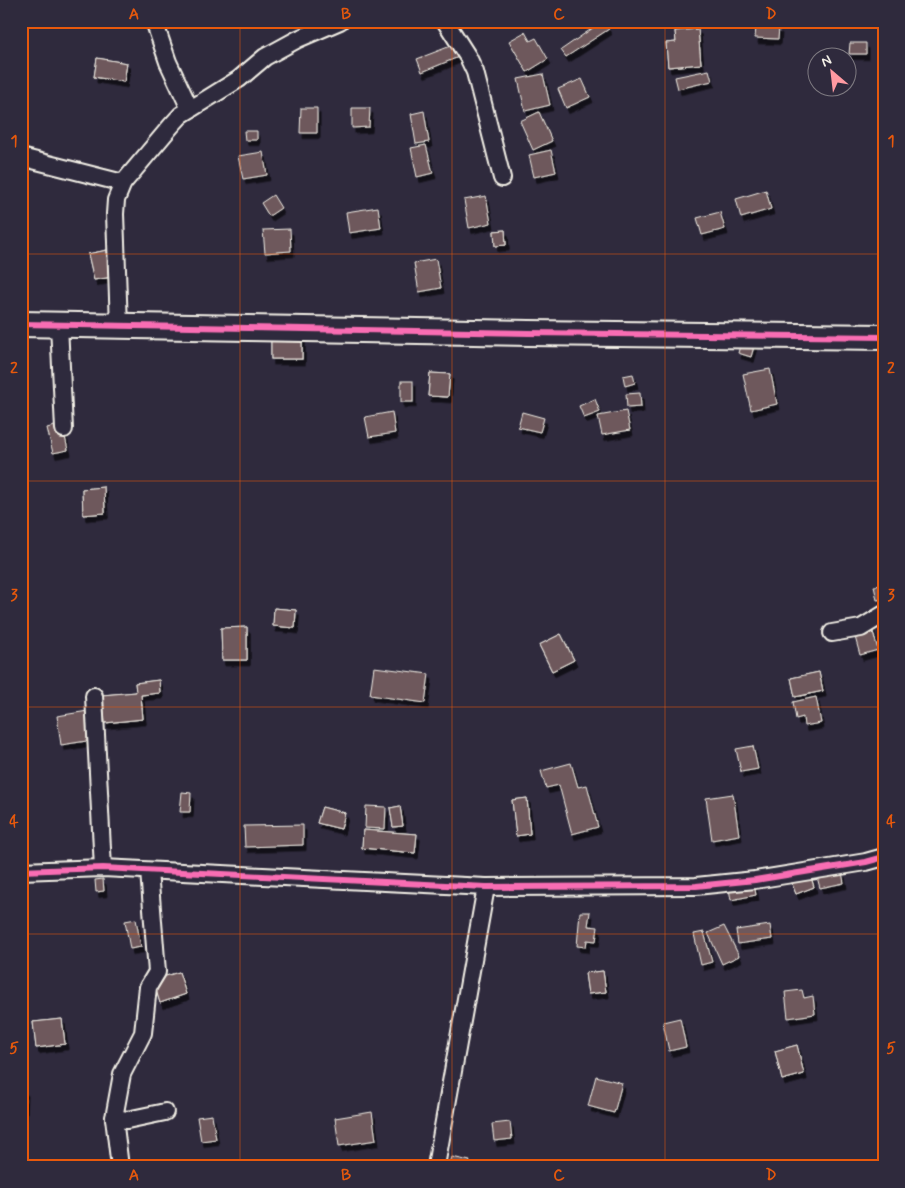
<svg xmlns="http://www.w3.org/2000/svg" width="905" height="1188" font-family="Mynerve,sans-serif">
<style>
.building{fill:#6e585c;stroke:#f4f1e8;filter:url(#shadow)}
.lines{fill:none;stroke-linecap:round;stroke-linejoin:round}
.street-casing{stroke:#f4f1e8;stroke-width:20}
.secondary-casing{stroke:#f4f1e8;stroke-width:28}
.street{stroke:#2f2a3d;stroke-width:16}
.secondary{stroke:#2f2a3d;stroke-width:24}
.cycleway-casing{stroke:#2f2a3d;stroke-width:9}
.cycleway{stroke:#f96db3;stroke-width:6}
.grid{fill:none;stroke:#e8590c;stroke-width:1;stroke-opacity:0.55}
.neatline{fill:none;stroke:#e8590c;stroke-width:2}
.grid-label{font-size:16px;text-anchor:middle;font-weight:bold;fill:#e8590c}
</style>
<defs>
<filter id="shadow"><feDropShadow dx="3" dy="5.5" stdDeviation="0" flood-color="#0009"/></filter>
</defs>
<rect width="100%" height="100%" fill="#2f2a3d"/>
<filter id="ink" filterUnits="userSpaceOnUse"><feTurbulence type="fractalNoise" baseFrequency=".02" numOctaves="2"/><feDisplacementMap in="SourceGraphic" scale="10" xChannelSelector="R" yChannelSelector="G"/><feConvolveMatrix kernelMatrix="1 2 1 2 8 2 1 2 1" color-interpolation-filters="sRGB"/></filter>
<g filter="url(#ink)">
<g class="building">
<polygon points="603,21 609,29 566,57 561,50"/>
<polygon points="756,27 779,28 778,39 755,38"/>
<polygon points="698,29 701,64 668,67 666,43 676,42 675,31"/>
<polygon points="698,29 701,64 668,67 666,43 676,42 675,31"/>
<polygon points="525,32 530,41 536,38 548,59 527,72 509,41"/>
<polygon points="850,43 866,43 866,54 849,54"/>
<polygon points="456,44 461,56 422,72 417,59"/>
<polygon points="97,58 127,63 124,82 94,77"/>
<polygon points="97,58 127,63 124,82 94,77"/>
<polygon points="709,70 712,81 678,89 675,77"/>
<polygon points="543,74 550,105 525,111 518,79"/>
<polygon points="582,79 590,97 566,108 558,89"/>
<polygon points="301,108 317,108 317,133 300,133"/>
<polygon points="352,108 370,108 369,127 352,128"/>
<polygon points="424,111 429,142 416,144 411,114"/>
<polygon points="539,112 552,141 533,150 520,121"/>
<polygon points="244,131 257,131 257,140 245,140"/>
<polygon points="426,145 433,173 417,177 411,148"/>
<polygon points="551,150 556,172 534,177 529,155"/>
<polygon points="263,152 267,175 243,179 238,156"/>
<polygon points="766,190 771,209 741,218 736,199"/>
<polygon points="273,195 281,208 269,216 261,203"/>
<polygon points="486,196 491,223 469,228 464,200"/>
<polygon points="378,207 381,228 349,233 346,212"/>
<polygon points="720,212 725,229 702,235 697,218"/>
<polygon points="290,229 291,251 265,253 263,230"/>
<polygon points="505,230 506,245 495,246 494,231"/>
<polygon points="505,230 506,245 495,246 494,231"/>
<polygon points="107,250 112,277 94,280 88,254"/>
<polygon points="107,250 112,277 94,280 88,254"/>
<polygon points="436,259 441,288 419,292 414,263"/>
<rect x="271" y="338" width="31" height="21"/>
<rect x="271" y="338" width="31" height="21"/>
<polygon points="742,339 755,343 751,357 738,353"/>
<polygon points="770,369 777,404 751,410 743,374"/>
<polygon points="430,373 450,374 448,397 428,396"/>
<polygon points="430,373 450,374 448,397 428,396"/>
<polygon points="633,374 635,383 625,386 623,376"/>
<rect x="401" y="381" width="12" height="21"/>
<polygon points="640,393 641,407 627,408 626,394"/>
<polygon points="595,399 600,412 584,418 579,406"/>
<polygon points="626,411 630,430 602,435 598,416"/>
<polygon points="392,412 395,433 369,437 365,417"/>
<polygon points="522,412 544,418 540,432 518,427"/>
<polygon points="62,424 68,450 53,453 47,428"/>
<polygon points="104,487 105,513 83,515 82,489"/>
<polygon points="104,487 105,513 83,515 82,489"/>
<polygon points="884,585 884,599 877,600 874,586"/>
<polygon points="274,608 296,610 295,628 273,626"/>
<polygon points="274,608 296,610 295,628 273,626"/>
<polygon points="870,621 878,650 860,655 852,626"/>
<polygon points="247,627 247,660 222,660 221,628"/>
<polygon points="247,627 247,660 222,660 221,628"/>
<polygon points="561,634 574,660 552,671 539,645"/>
<polygon points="561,634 574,660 552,671 539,645"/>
<polygon points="374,667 429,674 425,703 370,695"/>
<polygon points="819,672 823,691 795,697 791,678"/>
<polygon points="819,672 823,691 795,697 791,678"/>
<polygon points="159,680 160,693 141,695 143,719 105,723 102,695 136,692 135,683"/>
<polygon points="159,680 160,693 141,695 143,719 105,723 102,695 136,692 135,683"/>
<polygon points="816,697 821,723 804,726 803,717 796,719 793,702"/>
<polygon points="88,711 93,740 61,745 57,716"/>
<polygon points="753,746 758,769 741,772 736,749"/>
<polygon points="571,763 578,787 587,785 598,827 572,834 559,785 546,788 541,771"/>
<polygon points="182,792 191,793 190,812 180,812"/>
<polygon points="733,794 739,835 712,840 706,798"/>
<polygon points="527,798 530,834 516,836 512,800"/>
<polygon points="527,798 530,834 516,836 512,800"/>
<polygon points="366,806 386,807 385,829 365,828"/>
<polygon points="400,806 403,826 393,827 390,808"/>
<polygon points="400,806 403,826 393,827 390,808"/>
<polygon points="322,807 345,813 341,829 317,823"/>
<polygon points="322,807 345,813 341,829 317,823"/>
<polygon points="303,825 303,845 245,847 244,826"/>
<polygon points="363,830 417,834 415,853 362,848"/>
<polygon points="363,830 417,834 415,853 362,848"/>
<polygon points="842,872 844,883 820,888 817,877"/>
<polygon points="810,874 814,887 796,894 791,881"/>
<polygon points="810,874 814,887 796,894 791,881"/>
<polygon points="103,879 104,891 96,892 95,880"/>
<polygon points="754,884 756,895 731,900 729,889"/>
<polygon points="580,912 590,912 588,926 598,927 596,941 587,940 586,947 577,946"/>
<polygon points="136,919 141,947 130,949 125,921"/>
<polygon points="770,925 772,939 738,944 736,930"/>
<polygon points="724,926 739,956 722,964 708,933"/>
<polygon points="704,932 712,962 701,965 694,934"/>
<polygon points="603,971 606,992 588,994 585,973"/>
<polygon points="603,971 606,992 588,994 585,973"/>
<polygon points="179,972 186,994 160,1003 153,980"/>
<polygon points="179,972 186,994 160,1003 153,980"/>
<polygon points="802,990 804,998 813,996 815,1014 788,1018 785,992"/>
<polygon points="680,1018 686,1047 669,1051 663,1022"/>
<polygon points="62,1019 65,1044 36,1048 33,1022"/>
<polygon points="62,1019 65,1044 36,1048 33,1022"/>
<polygon points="797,1045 804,1074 782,1080 775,1051"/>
<polygon points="797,1045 804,1074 782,1080 775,1051"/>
<polygon points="596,1076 622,1083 614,1113 588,1106"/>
<polygon points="21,1090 25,1090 24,1115 21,1115"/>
<polygon points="372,1112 376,1140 339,1146 335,1118"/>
<polygon points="212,1115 216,1139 201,1141 197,1117"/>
<polygon points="510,1122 512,1139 494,1141 492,1124"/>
<polygon points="452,1157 470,1161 468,1167 449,1167"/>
</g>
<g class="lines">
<g class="street-casing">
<g id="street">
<polyline points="154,21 168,62 190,109"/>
<polyline points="445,21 468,57 475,72 502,178"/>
<polyline points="21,157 123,183"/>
<polyline points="59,325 64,429"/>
<polyline points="119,326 115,214 116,200 123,183 171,126 181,115 239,79 265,57 298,39 340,21"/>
<polyline points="832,633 861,628 884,614"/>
<polyline points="94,696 103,868"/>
<polyline points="21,871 103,868 486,887 696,886 755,880 866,862 884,857"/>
<polyline points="114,1118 127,1120 165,1112"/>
<polyline points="436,1166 486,887"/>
<polyline points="120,1167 114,1118 122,1074 143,1033 148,987 157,972 149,871"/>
</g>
</g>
<g class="secondary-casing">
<polyline id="secondary" points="21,324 529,333 884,337"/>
</g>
<use href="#street" class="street"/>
<use href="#secondary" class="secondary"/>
<g class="cycleway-casing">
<g id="cycleway">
<polyline points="21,324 529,333 884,337"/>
<polyline points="21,871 103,868 486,887 696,886 755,880 866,862 884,857"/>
</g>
</g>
<use href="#cycleway" class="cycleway"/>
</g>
</g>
<path class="grid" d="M240,21v1146M452,21v1146M665,21v1146M21,254h863M21,481h863M21,707h863M21,934h863"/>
<rect width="905" height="1188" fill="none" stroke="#2f2a3d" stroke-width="55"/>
<g transform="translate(832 72) rotate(332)"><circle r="24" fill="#2f2a3d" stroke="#7e7a81"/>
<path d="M0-4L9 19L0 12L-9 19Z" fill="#ff9aa2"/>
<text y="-8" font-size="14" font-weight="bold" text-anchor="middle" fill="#f4f1e8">N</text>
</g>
<rect x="28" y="28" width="850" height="1132" class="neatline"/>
<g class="grid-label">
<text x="134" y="19">A</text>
<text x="346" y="19">B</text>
<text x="559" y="19">C</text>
<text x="771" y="19">D</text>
<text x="14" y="146">1</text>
<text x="891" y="146">1</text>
<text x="14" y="373">2</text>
<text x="891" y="373">2</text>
<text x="14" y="600">3</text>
<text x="891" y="600">3</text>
<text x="14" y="826">4</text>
<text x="891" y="826">4</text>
<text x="14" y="1053">5</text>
<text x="891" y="1053">5</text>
<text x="134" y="1180">A</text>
<text x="346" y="1180">B</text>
<text x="559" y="1180">C</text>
<text x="771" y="1180">D</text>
</g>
</svg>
